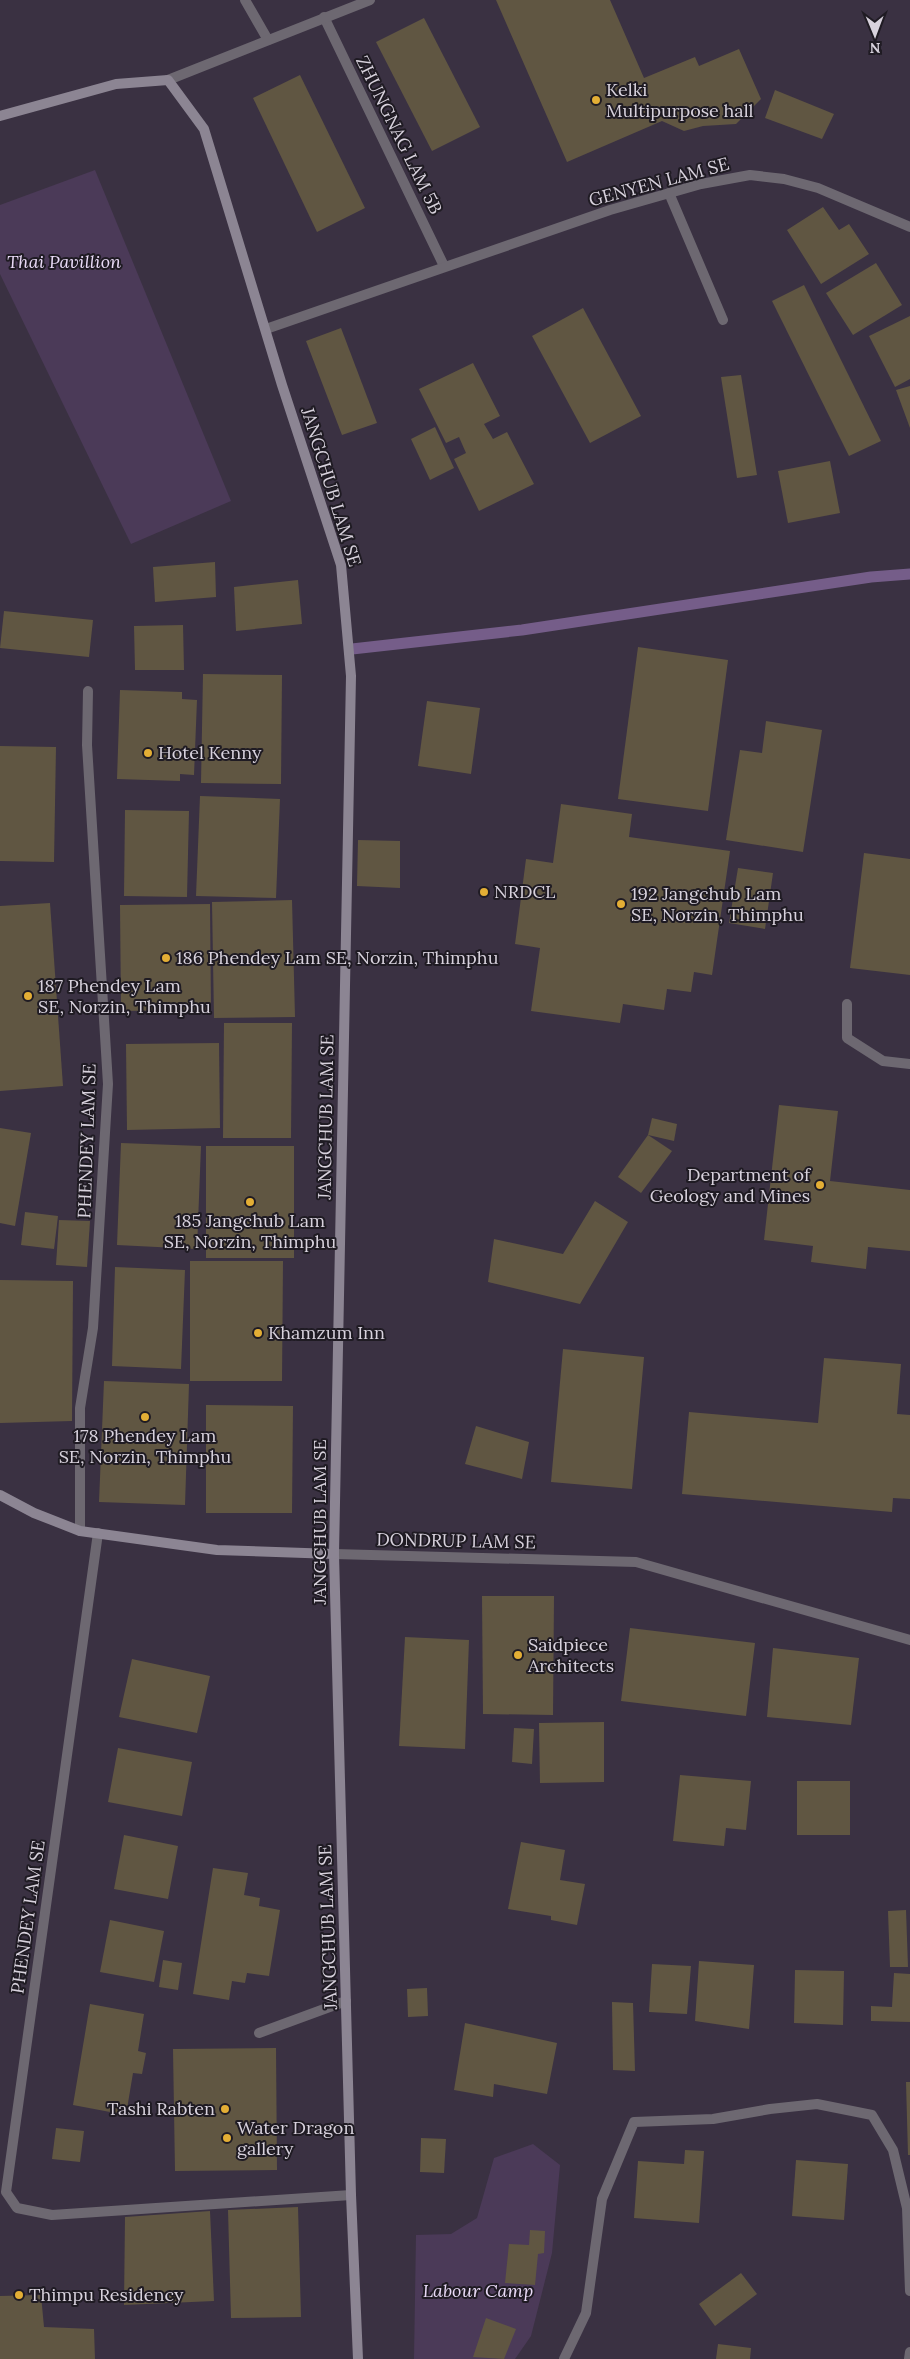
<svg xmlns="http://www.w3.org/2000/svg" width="910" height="2359" font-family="Lora,serif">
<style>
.green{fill:#4b3a58}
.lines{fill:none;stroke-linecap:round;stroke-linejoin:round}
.stream{stroke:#755d89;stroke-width:11}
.building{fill:#605642}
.service{stroke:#6d6871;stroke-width:10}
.minor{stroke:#6d6871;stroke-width:10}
.tertiary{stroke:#6d6871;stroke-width:10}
.secondary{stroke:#8c8593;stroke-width:10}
.poi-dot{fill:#e3ae35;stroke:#1f1b23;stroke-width:2}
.labels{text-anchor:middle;stroke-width:4;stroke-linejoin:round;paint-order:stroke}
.poi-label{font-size:18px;fill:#d8d2dd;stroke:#1f1b23;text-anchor:start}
.street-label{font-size:18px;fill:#d8d2dd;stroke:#1f1b23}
.park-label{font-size:18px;font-style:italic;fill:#e9daf7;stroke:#1f1b23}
</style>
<rect width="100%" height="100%" fill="#3a3142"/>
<g class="green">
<polygon points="95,170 231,501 131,544 0,274 0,205"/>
<polygon points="533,2144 560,2165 552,2253 531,2336 515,2359 414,2359 416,2235 451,2234 477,2218 494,2158"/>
</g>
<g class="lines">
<polyline class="stream" points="352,649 522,630 871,577 910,574"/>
</g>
<g class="building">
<polygon points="496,0 610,0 644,78 695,57 699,66 739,49 761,99 736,124 703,126 684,131 662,121 567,162"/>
<polygon points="424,18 480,127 432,151 376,42"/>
<polygon points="300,75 365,208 317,232 253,98"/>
<polygon points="775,90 834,114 822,139 765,118"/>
<polygon points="823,207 839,230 849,224 869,254 821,284 787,230"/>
<polygon points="876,263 902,305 853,335 826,293"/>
<polygon points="804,285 881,441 849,456 772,301"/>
<polygon points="583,308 641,416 590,443 532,336"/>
<polygon points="910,316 910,379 895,387 869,336"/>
<polygon points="341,328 377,423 342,435 306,341"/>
<polygon points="473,363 500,416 484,424 493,439 507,432 534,484 479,511 454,459 466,453 459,437 446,443 419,389"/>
<polygon points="741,375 757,475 737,478 721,377"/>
<polygon points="910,386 910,428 896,390"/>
<polygon points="435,427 454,468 430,480 411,439"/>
<polygon points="830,461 840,513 788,523 778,471"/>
<polygon points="215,562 216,597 155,602 153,567"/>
<polygon points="298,580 302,624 236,631 234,587"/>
<polygon points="4,611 93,620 89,657 0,648"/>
<polygon points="183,625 184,670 135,670 134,626"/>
<polygon points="638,647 728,660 708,811 618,799"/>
<polygon points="203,674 282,675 281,784 201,783"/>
<polygon points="120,690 182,692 182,699 197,700 194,775 180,774 180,781 117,779"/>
<polygon points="427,701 480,708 471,774 418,766"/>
<polygon points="766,721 822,730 803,852 726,840 740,750 762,753"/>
<polygon points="0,746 56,747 54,862 0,861"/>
<polygon points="200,796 280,799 276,898 196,896"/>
<polygon points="561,804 632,814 629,837 730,851 712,975 694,972 691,992 667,989 664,1010 623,1004 620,1023 531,1011 540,948 515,944 526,859 553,863"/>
<polygon points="125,810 189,811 187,897 124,896"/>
<polygon points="358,840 400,841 400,888 357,886"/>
<polygon points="864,853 910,859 910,975 850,968"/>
<polygon points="738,868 773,873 765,929 729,923"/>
<polygon points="292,900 295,1017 214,1018 212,902"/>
<polygon points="50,903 63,1086 0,1091 0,906"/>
<polygon points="210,904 211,1010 121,1011 120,905"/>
<polygon points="224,1023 292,1023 291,1138 223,1138"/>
<polygon points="219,1043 220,1128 127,1130 126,1044"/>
<polygon points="779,1105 838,1111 830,1181 910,1190 910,1251 868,1247 866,1269 811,1262 813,1246 764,1240"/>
<polygon points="652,1118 677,1124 674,1141 648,1135"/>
<polygon points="0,1128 31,1133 15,1226 0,1223"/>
<polygon points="648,1135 672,1151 641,1193 618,1177"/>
<polygon points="121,1143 201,1146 197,1249 117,1245"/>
<rect x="206" y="1146" width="88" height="112"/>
<polygon points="595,1201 628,1222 580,1304 488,1282 494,1239 563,1254"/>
<polygon points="25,1212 58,1216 54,1249 21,1245"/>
<polygon points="59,1220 90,1221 87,1267 56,1265"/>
<polygon points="190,1261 283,1261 282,1381 190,1381"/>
<polygon points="115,1267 185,1270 181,1369 112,1366"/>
<polygon points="0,1280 73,1281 72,1421 0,1423"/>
<polygon points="563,1349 644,1357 632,1489 551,1482"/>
<polygon points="824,1358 901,1364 897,1414 910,1415 910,1499 893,1498 892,1512 682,1494 689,1412 818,1423"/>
<polygon points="104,1381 189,1384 185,1505 99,1502"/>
<polygon points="206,1405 293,1406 292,1513 206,1513"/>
<polygon points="476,1426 529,1442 522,1479 465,1464"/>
<polygon points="482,1596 554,1596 553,1715 483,1714"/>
<polygon points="630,1628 755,1643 746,1716 621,1701"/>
<polygon points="405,1637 469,1640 465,1749 399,1746"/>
<polygon points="773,1648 859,1658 851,1725 767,1717"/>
<polygon points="132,1659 210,1676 197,1733 119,1717"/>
<polygon points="604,1722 604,1782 540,1783 539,1723"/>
<polygon points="514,1728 534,1729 532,1764 512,1762"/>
<polygon points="118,1748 192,1762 182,1816 108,1802"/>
<polygon points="680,1775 751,1781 746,1830 726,1828 724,1846 673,1841"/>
<rect x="797" y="1781" width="53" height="54"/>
<polygon points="124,1835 178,1846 168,1899 114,1889"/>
<polygon points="521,1842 565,1850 560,1880 585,1884 577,1925 551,1920 551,1916 508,1909"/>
<polygon points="213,1868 248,1873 244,1895 260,1898 259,1906 280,1910 269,1976 247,1973 245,1983 232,1981 229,2000 193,1994"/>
<polygon points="906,1910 908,1967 890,1967 888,1911"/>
<polygon points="110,1920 164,1931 154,1982 100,1972"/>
<polygon points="163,1960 182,1963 178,1990 159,1987"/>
<polygon points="699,1961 754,1965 749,2029 695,2021"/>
<polygon points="652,1964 691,1966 687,2014 649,2012"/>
<polygon points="795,1970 844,1971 843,2025 794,2023"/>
<polygon points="894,1973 910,1974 910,2022 871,2021 871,2006 892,2007"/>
<polygon points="427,1988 428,2016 408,2017 407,1989"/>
<polygon points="612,2002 633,2003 635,2071 613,2070"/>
<polygon points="90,2004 144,2014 138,2051 146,2053 142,2074 133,2073 126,2115 73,2105"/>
<polygon points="465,2023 557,2043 547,2094 494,2084 493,2097 454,2090"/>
<polygon points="276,2048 277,2170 175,2171 173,2049"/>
<polygon points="906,2082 910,2082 910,2155 908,2155"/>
<polygon points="56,2128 84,2131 80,2162 52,2159"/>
<polygon points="421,2138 446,2139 444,2173 420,2172"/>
<polygon points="685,2150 704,2151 699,2223 634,2218 638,2161 684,2164"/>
<polygon points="796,2160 848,2164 844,2220 792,2216"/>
<polygon points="298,2207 301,2317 231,2318 228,2210"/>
<polygon points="210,2211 214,2301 124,2305 125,2217"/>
<polygon points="530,2230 545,2231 544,2253 538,2254 535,2285 505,2283 509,2244 529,2245"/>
<polygon points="741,2273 757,2294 715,2326 699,2304"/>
<polygon points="41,2295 44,2327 94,2329 95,2359 0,2359 0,2296"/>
<polygon points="486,2318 516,2329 504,2359 473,2357"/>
<polygon points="718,2344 751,2348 750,2359 716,2359"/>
</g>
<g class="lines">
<g class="service">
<polyline points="669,193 723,320"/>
<polyline points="847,1004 847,1038 883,1061 910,1064"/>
<polyline points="259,2033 346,2001"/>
</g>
<g class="minor">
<polyline points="245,0 268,40"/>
<polyline points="324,17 444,266"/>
<polyline points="168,80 370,0"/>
<polyline points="80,1531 80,1408 93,1328 108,1084 87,745 88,691"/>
<polyline points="98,1533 6,2192 17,2208 52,2215 351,2195"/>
<polyline points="334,1554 636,1562 910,1640"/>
<polyline points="564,2359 586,2313 602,2199 634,2122 713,2119 770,2109 817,2104 872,2115 893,2150 907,2208 910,2291"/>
<polyline points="909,2359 910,2352"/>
</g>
<polyline class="tertiary" points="266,329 610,210 701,184 750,175 784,179 818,188 910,227"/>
<g class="secondary">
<polyline points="0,116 116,84 168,80 204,129 282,385 341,565 351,676 334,1554 351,2195 358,2359"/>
<polyline points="0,1495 34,1513 80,1531 217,1550 334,1554"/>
</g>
</g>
<g class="poi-dot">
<circle cx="596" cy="100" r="5"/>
<circle cx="148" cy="753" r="5"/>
<circle cx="484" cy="892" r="5"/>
<circle cx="621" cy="904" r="5"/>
<circle cx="166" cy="958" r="5"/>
<circle cx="28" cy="996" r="5"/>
<circle cx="820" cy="1185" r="5"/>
<circle cx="250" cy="1202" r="5"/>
<circle cx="258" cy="1333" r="5"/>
<circle cx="145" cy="1417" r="5"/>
<circle cx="518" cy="1655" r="5"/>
<circle cx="225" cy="2109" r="5"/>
<circle cx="227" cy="2138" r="5"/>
<circle cx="19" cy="2295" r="5"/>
</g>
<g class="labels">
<g class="poi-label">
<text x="606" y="96">Kelki<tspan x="606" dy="21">Multipurpose hall</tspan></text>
<text x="158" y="759">Hotel Kenny</text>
<text x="494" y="898">NRDCL</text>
<text x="631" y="900">192 Jangchub Lam<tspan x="631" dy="21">SE, Norzin, Thimphu</tspan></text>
<text x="176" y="964">186 Phendey Lam SE, Norzin, Thimphu</text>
<text x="38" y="992">187 Phendey Lam<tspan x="38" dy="21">SE, Norzin, Thimphu</tspan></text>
<text x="810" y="1181" text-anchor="end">Department of<tspan x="810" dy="21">Geology and Mines</tspan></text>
<text x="250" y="1227" text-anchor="middle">185 Jangchub Lam<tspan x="250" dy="21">SE, Norzin, Thimphu</tspan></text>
<text x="268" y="1339">Khamzum Inn</text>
<text x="145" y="1442" text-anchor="middle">178 Phendey Lam<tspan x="145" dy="21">SE, Norzin, Thimphu</tspan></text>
<text x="528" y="1651">Saidpiece<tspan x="528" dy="21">Architects</tspan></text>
<text x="215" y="2115" text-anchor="end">Tashi Rabten</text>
<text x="237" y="2134">Water Dragon<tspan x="237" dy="21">gallery</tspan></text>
<text x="29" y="2301">Thimpu Residency</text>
</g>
<g class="street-label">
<text transform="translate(399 135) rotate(64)" y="6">ZHUNGNAG LAM 5B</text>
<text transform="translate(659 182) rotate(-15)" y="6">GENYEN LAM SE</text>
<text transform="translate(331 487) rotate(73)" y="6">JANGCHUB LAM SE</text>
<text transform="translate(326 1117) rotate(-89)" y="6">JANGCHUB LAM SE</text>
<text transform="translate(87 1141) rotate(-88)" y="6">PHENDEY LAM SE</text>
<text transform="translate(320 1522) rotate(-90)" y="6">JANGCHUB LAM SE</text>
<text transform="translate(456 1541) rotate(1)" y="6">DONDRUP LAM SE</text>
<text transform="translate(28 1917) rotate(-82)" y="6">PHENDEY LAM SE</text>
<text transform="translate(328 1927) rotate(-92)" y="6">JANGCHUB LAM SE</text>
</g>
<g class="park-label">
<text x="64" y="268">Thai Pavillion</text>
<text x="478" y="2297">Labour Camp</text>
</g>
</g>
<g transform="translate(875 35) rotate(179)" stroke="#1f1b23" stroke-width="4" paint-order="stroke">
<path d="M0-4L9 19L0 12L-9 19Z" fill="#d8d2dd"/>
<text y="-8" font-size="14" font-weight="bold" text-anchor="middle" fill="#d8d2dd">N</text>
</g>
</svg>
